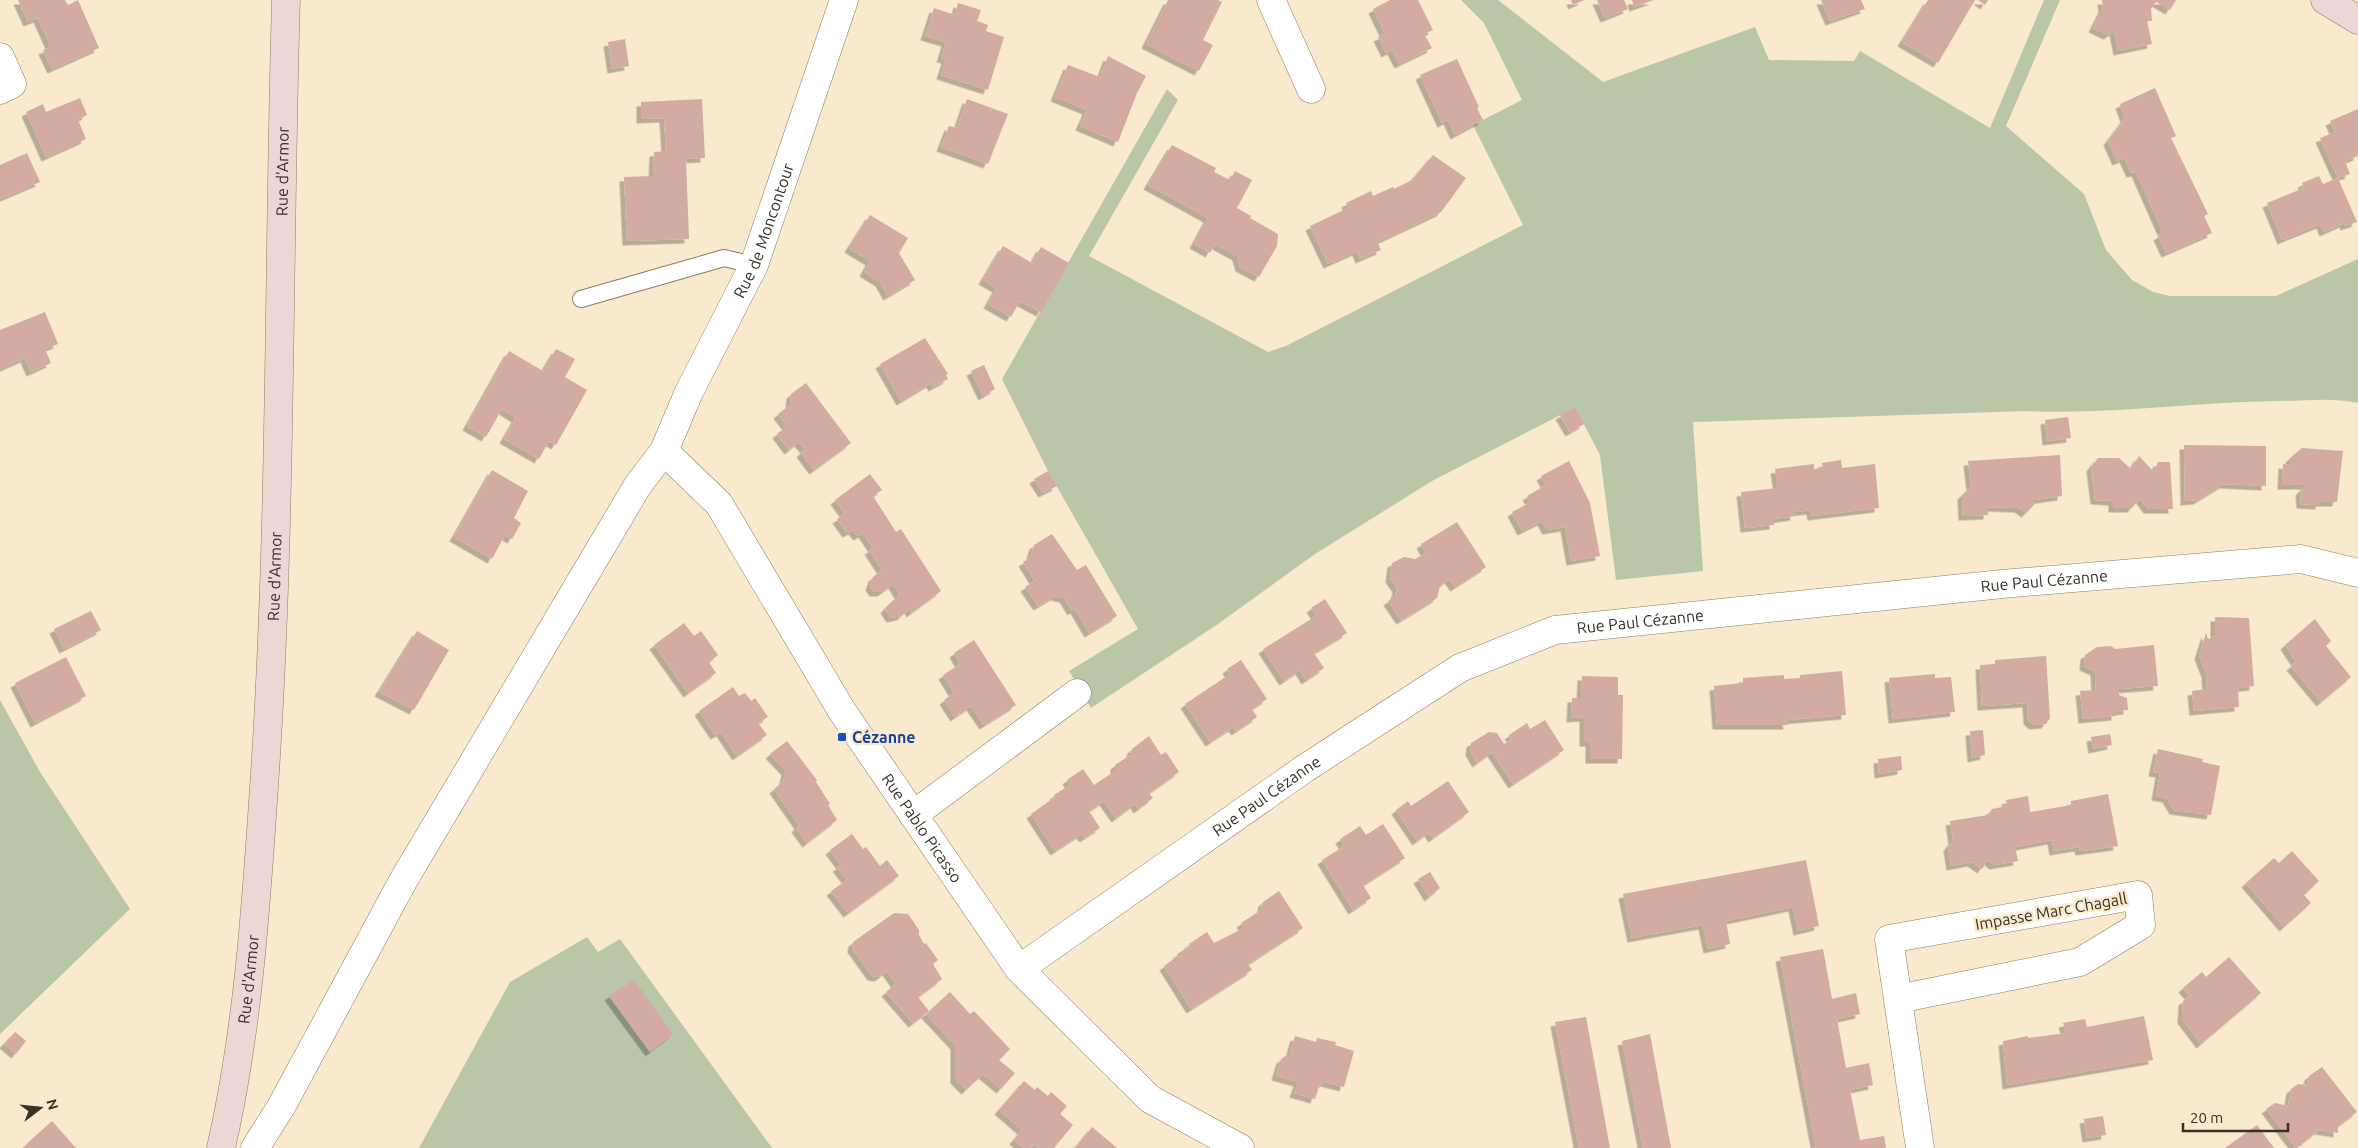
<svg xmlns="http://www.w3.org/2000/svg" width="2358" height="1148" font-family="Ubuntu,sans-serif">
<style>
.green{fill:#bac7a6}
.building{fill:#d4aba1;filter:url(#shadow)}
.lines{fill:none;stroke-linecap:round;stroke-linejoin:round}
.lane-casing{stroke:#8b7d64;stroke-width:18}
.street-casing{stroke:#8b7d64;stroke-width:29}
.secondary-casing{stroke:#8b7d64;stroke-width:29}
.lane{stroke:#fff;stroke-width:16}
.street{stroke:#fff;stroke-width:28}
.secondary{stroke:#edd6d4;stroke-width:28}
.transit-dot{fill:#1a4fb4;stroke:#f9e9cd;stroke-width:2}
.labels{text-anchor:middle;stroke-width:5;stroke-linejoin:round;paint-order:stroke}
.street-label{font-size:16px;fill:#373126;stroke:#f9e9cd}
.transit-label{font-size:16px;font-weight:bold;fill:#164399;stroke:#f9e9cd;text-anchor:start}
</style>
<defs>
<filter id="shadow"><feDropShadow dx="-4.5" dy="4.5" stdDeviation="0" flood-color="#0004"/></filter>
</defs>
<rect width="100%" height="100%" fill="#f9e9cd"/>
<g class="green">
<path d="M1461,0h37l105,82 152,-55 14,33 85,1 6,-10 130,77 54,-128h16l-54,126 78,68 22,56 26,30 21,12 17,4h106l82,-37v144c-26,-6 -54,-2 -80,-2 -84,1 -168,14 -252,10l-333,11 10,149 -87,9 -16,-125 -22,-42 -6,-4 -140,72 -117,73 -97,70 -127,84 -22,-37 69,-42 -90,-158 -46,-92 165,-290 11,11 -89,156 179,96 18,-6 237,-121 -50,-100 49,-25 -38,-77z"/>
<polygon points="0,700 40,772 130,909 0,1034"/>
<polygon points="587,937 598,952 620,939 772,1148 419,1148 510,982"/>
</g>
<g class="building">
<polygon points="18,0 65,0 68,5 78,0 99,48 52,69 43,50 51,47 38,18 28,22"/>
<polygon points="1168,0 1218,0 1222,2 1203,40 1213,45 1199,71 1146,44"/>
<polygon points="1390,0 1418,0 1433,30 1424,34 1432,48 1399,64 1392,50 1386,53 1378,37 1385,34 1373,9"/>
<polygon points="1571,0 1584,0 1573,5"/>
<polygon points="1597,0 1624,0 1628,9 1605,18"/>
<polygon points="1632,0 1654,0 1634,7"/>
<polygon points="1821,0 1861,0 1865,9 1830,21"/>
<polygon points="1928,0 1975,0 1938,63 1902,42"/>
<polygon points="1978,0 1988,0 1985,5"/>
<polygon points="2102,0 2176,0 2170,10 2156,2 2151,9 2152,21 2147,21 2152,44 2118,51 2114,31 2108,35 2093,28 2103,8"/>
<polygon points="958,3 981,10 977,21 988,25 986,31 1004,37 988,90 941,75 946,59 941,58 946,42 925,36 934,8 955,15"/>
<polygon points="625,39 629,66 612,69 608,42"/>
<polygon points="1108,56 1146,76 1137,93 1118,142 1080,126 1087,110 1055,97 1068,65 1100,77"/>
<polygon points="1457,59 1479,107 1477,108 1483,120 1455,135 1448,120 1442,123 1420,75"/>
<polygon points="2155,88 2176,136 2171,138 2208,214 2204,216 2212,233 2166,253 2158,236 2163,233 2136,172 2131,173 2124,158 2117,161 2108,141 2125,118 2120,104"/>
<polygon points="80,98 87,115 78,120 86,139 46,157 26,112 43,104 46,112"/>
<polygon points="702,99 705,158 686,159 689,239 627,241 624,177 653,176 654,152 666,151 664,118 641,119 641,102"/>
<polygon points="967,99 1008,114 988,164 941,147 949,126 957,128"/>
<polygon points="2358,109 2358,156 2345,161 2350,174 2338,178 2357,222 2345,226 2344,223 2324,232 2321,224 2282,240 2267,203 2304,188 2302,183 2319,176 2323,184 2338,178 2320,138 2335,132 2330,121"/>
<polygon points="1172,145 1216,168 1214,172 1230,180 1235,171 1252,180 1237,208 1251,216 1250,218 1278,234 1277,246 1259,277 1240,267 1237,256 1215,244 1210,253 1194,244 1208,218 1148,185"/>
<polygon points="27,153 40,182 0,199 0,165"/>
<polygon points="1433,155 1466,178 1441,212 1377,242 1381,250 1360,259 1357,251 1328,264 1310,226 1348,208 1346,203 1371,191 1373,196 1393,187 1394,189 1412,180"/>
<polygon points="870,215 908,238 899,253 915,280 888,296 880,282 864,272 870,261 849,248"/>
<polygon points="1003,246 1032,263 1041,247 1069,263 1041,312 1020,301 1011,317 988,304 997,288 983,280"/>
<polygon points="45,312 58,344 45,349 51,363 31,372 25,358 0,369 0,330"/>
<polygon points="925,338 948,374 946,375 948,379 933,387 931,383 901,401 880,364"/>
<polygon points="556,349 575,359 565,377 587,390 556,445 549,441 539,459 504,439 516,418 502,409 486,437 467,426 509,351 543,371"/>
<polygon points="984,365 995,389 983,396 971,371"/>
<polygon points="806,383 851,443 814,470 801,453 805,449 799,442 789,450 777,434 787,426 778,414 790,405 791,394"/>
<polygon points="1575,407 1584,424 1570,432 1560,415"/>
<polygon points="2068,417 2071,438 2047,441 2045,420"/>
<polygon points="2184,445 2266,446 2266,486 2224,484 2198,500 2185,501"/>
<polygon points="2302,448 2343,451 2337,502 2320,502 2320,505 2301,504 2300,491 2306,485 2282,485 2283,464 2290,465 2290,458"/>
<polygon points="2060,455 2062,496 2033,500 2034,505 2026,513 2019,508 1988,507 1988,515 1963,516 1962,495 1971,487 1968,461"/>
<polygon points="2139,456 2154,472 2158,462 2170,462 2173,509 2148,509 2140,498 2132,508 2113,508 2113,501 2095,500 2091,467 2098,458 2119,458 2131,469"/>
<polygon points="1841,460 1842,468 1875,464 1879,508 1812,516 1811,510 1794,512 1795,516 1774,519 1774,525 1745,528 1741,492 1778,488 1775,469 1814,464 1814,469 1823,468 1822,463"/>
<polygon points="1569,461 1590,503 1600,556 1571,561 1565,527 1547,530 1542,521 1522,531 1512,512 1531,502 1527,496 1546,485 1541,476"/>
<polygon points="492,470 528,491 514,518 521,523 512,539 505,535 492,559 454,537"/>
<polygon points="1048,471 1057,486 1043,493 1034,479"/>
<polygon points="870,474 882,490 873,496 896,532 901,529 941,591 911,613 909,609 901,616 891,618 885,609 892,601 900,596 893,584 882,592 874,592 870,586 873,577 882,570 869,550 873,548 863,533 858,536 853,530 847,533 837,519 845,514 835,500"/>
<polygon points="1457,522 1486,567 1455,587 1449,579 1440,586 1437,598 1401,620 1388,601 1395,596 1397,588 1390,578 1392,563 1404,557 1415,559 1426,553 1421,544"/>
<polygon points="1052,534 1077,570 1086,565 1117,616 1089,633 1075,609 1072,611 1064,598 1055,596 1038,606 1025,587 1035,581 1023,562 1030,558 1034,545"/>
<polygon points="1325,599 1347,633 1314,653 1324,668 1306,680 1300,670 1284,681 1263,649 1316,616 1311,608"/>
<polygon points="91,611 101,630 64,649 54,629"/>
<polygon points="2215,617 2249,618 2254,686 2238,688 2239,707 2194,711 2192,691 2207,689 2206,673 2199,655 2206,633 2208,639 2215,636"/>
<polygon points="2315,619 2331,641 2326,646 2351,677 2321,702 2291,666 2296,662 2285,645"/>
<polygon points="684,623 694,636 701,631 718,655 709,662 716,673 688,693 654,645"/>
<polygon points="417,631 449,650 414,710 379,692"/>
<polygon points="974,640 1016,705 984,725 971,706 955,717 944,700 954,693 943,675 960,664 954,653"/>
<polygon points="2154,645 2158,686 2119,689 2119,695 2127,698 2128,710 2116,711 2116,716 2083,719 2080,691 2096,690 2095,671 2084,666 2085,655 2097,647 2111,646 2115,649"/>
<polygon points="2046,656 2050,718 2046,724 2034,725 2028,720 2027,703 1982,706 1980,665 1995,664 1995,660"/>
<polygon points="66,657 86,696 35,723 15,683"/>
<polygon points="1241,660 1267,699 1252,709 1257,717 1236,731 1233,727 1210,742 1185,704 1230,674 1227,669"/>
<polygon points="1842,671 1846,715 1787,720 1788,725 1717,725 1714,686 1743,683 1743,678 1784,675 1784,679 1800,678 1800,675"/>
<polygon points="1935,674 1935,678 1951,677 1955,712 1893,719 1889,678"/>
<polygon points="1582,676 1618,677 1618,695 1623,695 1622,759 1590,759 1590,742 1584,742 1584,717 1571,718 1572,698 1581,698"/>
<polygon points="733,687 739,696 745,693 751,701 755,698 768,717 758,723 767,735 737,756 721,732 715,735 699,711"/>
<polygon points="1545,720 1564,750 1513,784 1492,752 1477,763 1470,751 1471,743 1489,732 1497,733 1504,744 1512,739 1509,735 1527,723 1530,729"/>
<polygon points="1983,730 1985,755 1972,758 1970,731"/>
<polygon points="2110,734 2112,745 2093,749 2091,737"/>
<polygon points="1149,736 1161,755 1166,752 1179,772 1149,793 1153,798 1138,809 1135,804 1116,818 1104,801 1089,811 1100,828 1084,838 1081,834 1055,851 1031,814 1055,797 1054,795 1070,785 1067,780 1083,769 1094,785 1115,771 1115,765 1130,755 1132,749"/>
<polygon points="787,741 817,780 816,782 830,804 828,805 837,820 807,843 796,828 799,825 774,789 783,782 786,771 770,754"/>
<polygon points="2158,749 2203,759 2202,762 2220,766 2211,815 2174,810 2167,798 2156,796 2160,773 2153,772"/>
<polygon points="1901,756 1902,770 1879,774 1878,759"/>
<polygon points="1448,781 1469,812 1433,838 1429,832 1417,841 1396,810 1408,801 1411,806"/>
<polygon points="2108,794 2118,846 2080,851 2079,847 2054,851 2052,840 2015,847 2018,861 1994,865 1988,860 1982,869 1972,862 1951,866 1948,847 1953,840 1950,821 1988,815 1992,809 2007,806 2006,800 2028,796 2030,812 2071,805 2071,801"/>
<polygon points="1383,824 1405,858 1363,885 1371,898 1353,910 1322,860 1344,846 1340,839 1360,826 1366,835"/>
<polygon points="852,834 863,849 866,847 880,866 887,860 899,876 848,913 831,891 847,880 837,867 841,865 830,850"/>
<polygon points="2292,851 2319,881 2304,895 2311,903 2284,927 2246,883 2274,858 2279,863"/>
<polygon points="1806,860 1819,926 1798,931 1793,907 1726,921 1730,944 1708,949 1703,925 1632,938 1623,894"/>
<polygon points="1430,872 1440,888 1429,897 1418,879"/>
<polygon points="1279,891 1303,928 1248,964 1252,970 1191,1009 1164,966 1178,956 1177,954 1190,946 1189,944 1207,932 1214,943 1244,928 1241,923 1261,910 1263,902"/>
<polygon points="894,913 908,914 919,930 919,935 924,944 926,943 938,960 933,964 942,979 918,997 929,1011 913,1023 886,992 896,984 887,971 879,977 872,976 852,948 853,942"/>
<polygon points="1823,949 1832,999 1856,993 1860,1014 1837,1019 1846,1068 1869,1063 1873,1085 1850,1090 1860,1140 1884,1136 1886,1148 1816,1148 1780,957"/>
<polygon points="2229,957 2261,993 2201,1044 2182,1019 2183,1001 2190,996 2183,988 2202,972 2206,977"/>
<polygon points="634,980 673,1034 650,1052 609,996"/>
<polygon points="950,992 970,1014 974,1011 1010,1049 999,1060 1015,1073 1001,1089 983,1074 966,1090 955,1079 955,1045 926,1014"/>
<polygon points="2144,1016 2153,1060 2007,1085 2003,1041 2028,1036 2028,1038 2066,1033 2063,1023 2085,1019 2087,1027"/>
<polygon points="1586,1017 1610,1148 1579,1148 1555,1022"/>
<polygon points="15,1032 26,1041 16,1054 4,1044"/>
<polygon points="1650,1034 1671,1148 1643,1148 1622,1041"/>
<polygon points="1295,1036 1316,1042 1317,1038 1336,1042 1335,1045 1354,1051 1344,1087 1325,1082 1319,1086 1315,1099 1294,1093 1298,1082 1276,1076 1281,1059 1290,1053"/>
<polygon points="2322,1067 2357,1112 2338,1126 2338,1133 2319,1130 2296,1148 2266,1109 2275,1103 2288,1106 2291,1089 2298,1084 2307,1085 2309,1076"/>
<polygon points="1024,1081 1035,1090 1037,1087 1048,1096 1051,1092 1067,1106 1060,1114 1073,1125 1054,1148 1039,1148 1034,1144 1031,1148 1023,1148 1014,1140 1022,1130 999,1110"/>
<polygon points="2103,1116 2106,1135 2087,1138 2084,1119"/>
<polygon points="52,1121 76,1148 23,1148 31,1140"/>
<polygon points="2257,1125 2274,1148 2225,1148"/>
<polygon points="1092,1127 1117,1148 1075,1148"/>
</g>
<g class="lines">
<g class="lane-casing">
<polyline id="lane" points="581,299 724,258 754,265"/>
</g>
<g class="street-casing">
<g id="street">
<polyline points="1271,0 1311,89"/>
<polyline points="0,57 12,84 0,90"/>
<path id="s1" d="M664,451l55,53 123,207 177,258 131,130 90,49"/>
<polyline points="913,815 1077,693"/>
<path id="s2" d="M1019,969l285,-200 156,-101 95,-38 447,-46 299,-25 57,14"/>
<polyline points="1898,999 2080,962 2141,925 2138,895 1889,939 1920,1148"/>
<path id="s3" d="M255,1148l26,-41 122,-226 235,-396 26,-34 25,-59 65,-127 90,-265"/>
</g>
</g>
<g class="secondary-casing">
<g id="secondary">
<polyline points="2325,0 2358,20"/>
<path id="s4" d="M221,1148c27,-118 35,-241 43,-361 18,-262 14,-525 22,-787"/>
</g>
</g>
<use href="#lane" class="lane"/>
<use href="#street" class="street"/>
<use href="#secondary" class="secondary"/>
</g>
<rect class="transit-dot" x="837" y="732" width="10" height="10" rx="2.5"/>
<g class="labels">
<g class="street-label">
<text dy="6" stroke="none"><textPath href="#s4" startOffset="980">Rue d'Armor</textPath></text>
<text dy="6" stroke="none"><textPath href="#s3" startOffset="1051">Rue de Moncontour</textPath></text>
<text dy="6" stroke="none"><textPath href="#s4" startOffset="575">Rue d'Armor</textPath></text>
<text dy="6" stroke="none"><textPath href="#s2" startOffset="1128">Rue Paul Cézanne</textPath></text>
<text dy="6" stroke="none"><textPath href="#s2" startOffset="722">Rue Paul Cézanne</textPath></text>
<text dy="6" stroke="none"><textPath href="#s2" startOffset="302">Rue Paul Cézanne</textPath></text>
<text dy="6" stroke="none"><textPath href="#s1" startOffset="459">Rue Pablo Picasso</textPath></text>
<text transform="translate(2051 911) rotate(-10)" y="6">Impasse Marc Chagall</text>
<text dy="6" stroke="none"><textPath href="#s4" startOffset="171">Rue d'Armor</textPath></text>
</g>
<g class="transit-label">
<text x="852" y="743">Cézanne</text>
</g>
</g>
<g transform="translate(40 1108) rotate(74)" stroke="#f9e9cd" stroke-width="4" paint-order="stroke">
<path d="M0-4L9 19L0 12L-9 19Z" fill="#373126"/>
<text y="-8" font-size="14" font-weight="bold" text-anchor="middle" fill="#373126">N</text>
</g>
<path d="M2183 1123v8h105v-8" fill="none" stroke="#373126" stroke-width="2.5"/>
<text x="2190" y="1123" font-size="15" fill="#373126" stroke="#f9e9cd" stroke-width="4" paint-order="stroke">20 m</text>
</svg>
